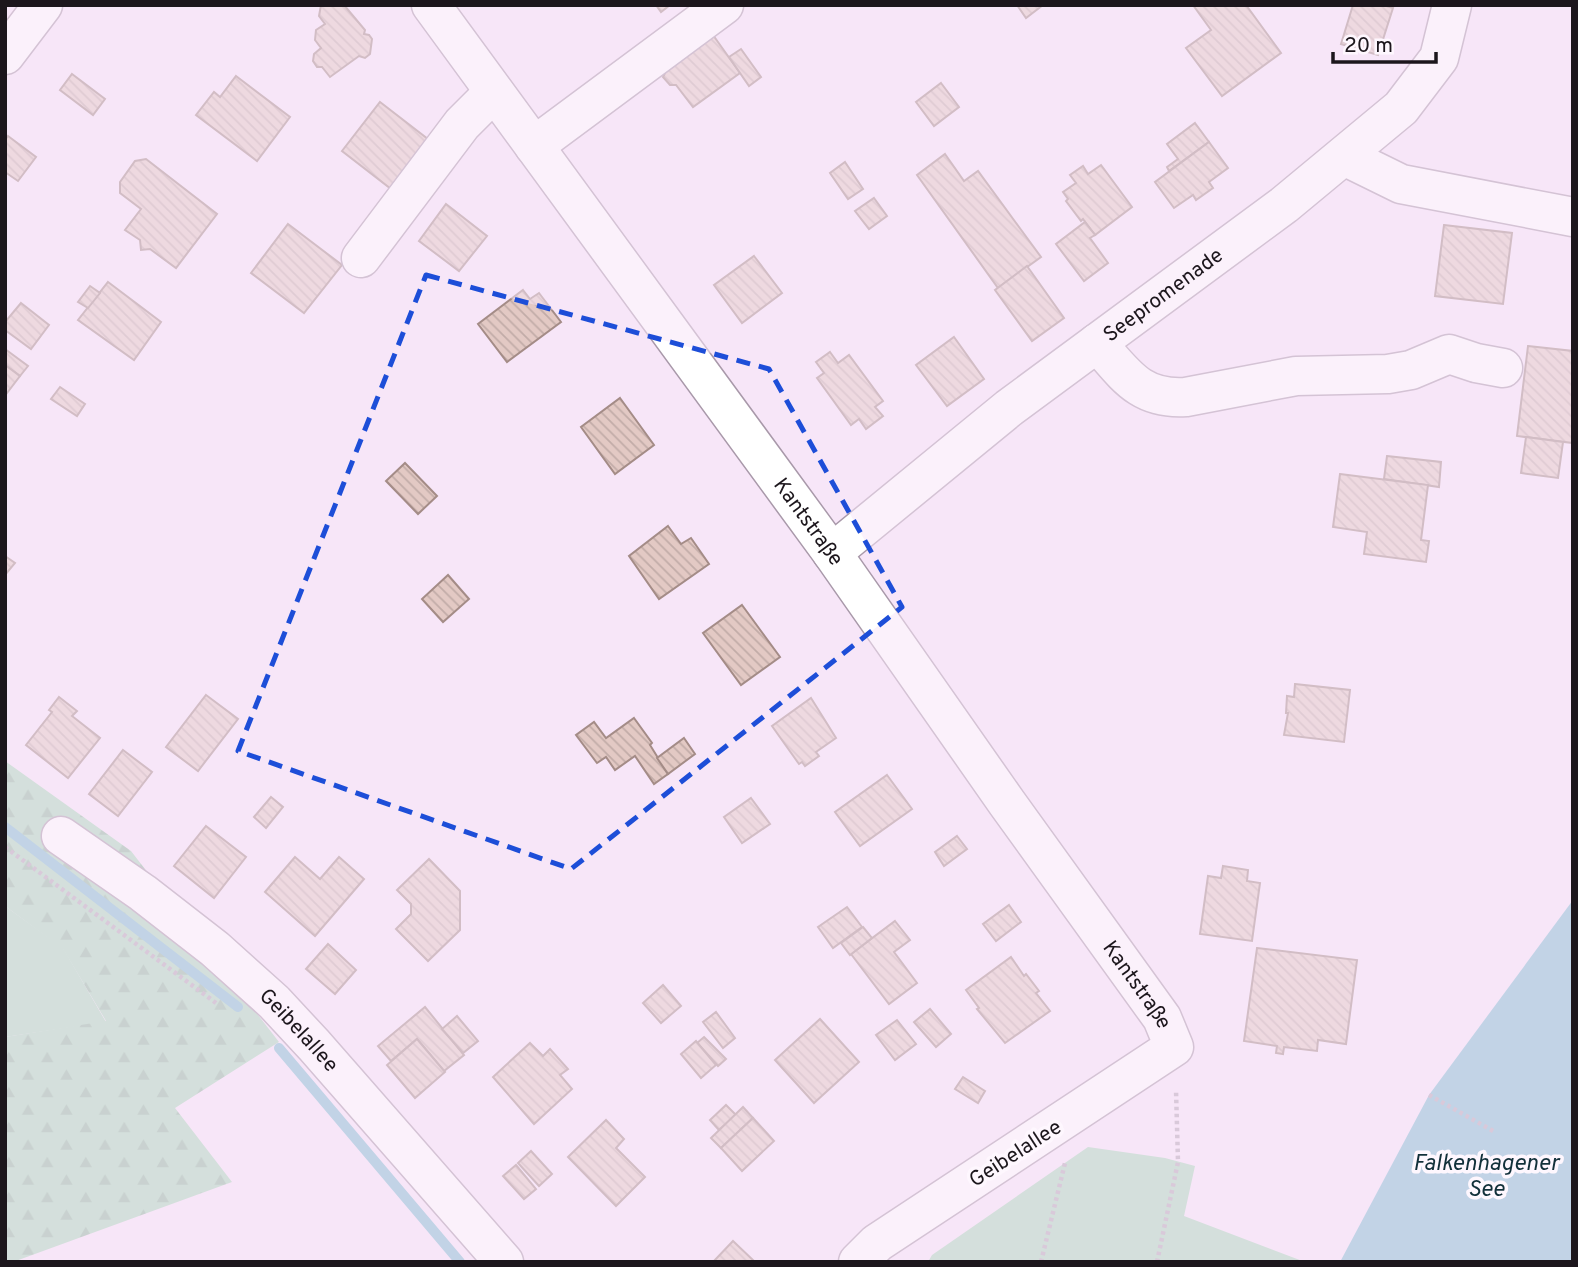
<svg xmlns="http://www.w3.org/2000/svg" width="1578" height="1267" font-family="Overpass,sans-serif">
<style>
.green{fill:#a8d8ba}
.forest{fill:url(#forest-firs)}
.water{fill:#80bdd1}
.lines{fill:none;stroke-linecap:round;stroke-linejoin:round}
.stream{stroke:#80bdd1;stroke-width:10}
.building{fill:url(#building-back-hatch);stroke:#a48c87;stroke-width:2}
.minor-casing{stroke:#a999aa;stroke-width:41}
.path{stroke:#b4a6b5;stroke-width:4.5;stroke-dasharray:3.5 3.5;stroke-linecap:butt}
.minor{stroke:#fff;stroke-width:38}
.marked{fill:none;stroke:#1d4ed8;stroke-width:5;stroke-dasharray:14 9;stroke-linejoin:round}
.labels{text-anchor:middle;stroke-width:7;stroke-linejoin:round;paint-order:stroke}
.street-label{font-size:21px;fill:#1c161c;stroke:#fef7fe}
.water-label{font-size:23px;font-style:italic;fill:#12303a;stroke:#fef7fe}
</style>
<defs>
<pattern id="forest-firs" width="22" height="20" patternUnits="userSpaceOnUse" patternTransform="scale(1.75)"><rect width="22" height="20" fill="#a8d8ba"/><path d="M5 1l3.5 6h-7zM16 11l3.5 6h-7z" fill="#90b99f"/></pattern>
<pattern id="building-back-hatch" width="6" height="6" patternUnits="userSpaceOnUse" patternTransform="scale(1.75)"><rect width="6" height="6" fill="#e3c9c4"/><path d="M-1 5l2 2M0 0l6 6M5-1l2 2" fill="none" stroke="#c2aca8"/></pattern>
</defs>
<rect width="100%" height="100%" fill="#f7e6f8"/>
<g class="green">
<polygon points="5,906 63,948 106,1022 5,1037"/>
<polygon points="1088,1147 1165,1158 1195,1166 1184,1216 1305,1262 928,1262 932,1255"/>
</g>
<polygon class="forest" points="5,761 131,851 279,1042 175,1108 232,1182 13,1262 5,1262 5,1037 106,1021 63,949 5,906"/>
<polygon class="water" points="1573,900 1573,1262 1340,1262 1429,1095"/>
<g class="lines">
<g class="stream">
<polyline points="5,827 238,1007"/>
<polyline points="279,1048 460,1262"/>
</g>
</g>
<g class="building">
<polygon points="321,5 344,5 365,30 364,34 369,35 372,39 370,54 365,58 359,56 330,77 322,67 317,67 313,61 314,54 321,48 315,40 316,30 325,24 319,16"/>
<polygon points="656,5 670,5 661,12"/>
<polygon points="1017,5 1043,5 1026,18"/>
<polygon points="1193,5 1246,5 1281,53 1222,96 1186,48 1211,30"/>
<polygon points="1353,5 1383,5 1393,8 1378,55 1341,44"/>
<polygon points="713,35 740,73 693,107 676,85 670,85 663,77 666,71"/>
<polygon points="741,49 761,77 749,86 729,57"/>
<polygon points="72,74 105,99 93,115 60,90"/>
<polygon points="236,76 290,117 257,161 196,115 214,92 220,97"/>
<polygon points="941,83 959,107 934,126 916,102"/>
<polygon points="380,102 433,143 395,192 342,151"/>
<polygon points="1195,123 1209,142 1169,171 1167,167 1178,159 1167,144"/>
<polygon points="8,136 36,157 18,181 5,172 5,140"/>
<polygon points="1209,142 1228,168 1209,182 1213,188 1196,200 1193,195 1174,208 1155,182"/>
<polygon points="945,154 964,181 978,171 1041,257 998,288 917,175"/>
<polygon points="146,159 217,214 176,268 150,249 141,250 140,240 125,230 141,209 120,193 120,182 135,161"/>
<polygon points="845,162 863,189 848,199 830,173"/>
<polygon points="1101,165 1132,207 1095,235 1083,219 1081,221 1066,201 1068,199 1063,192 1076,183 1070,175 1083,166 1088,174"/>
<polygon points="874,198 887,216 869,229 855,211"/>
<polygon points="446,204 487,236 459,271 419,241"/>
<polygon points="1085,222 1095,235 1090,238 1108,263 1084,281 1056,244"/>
<polygon points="288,224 342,265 304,313 251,273"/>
<polygon points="1444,225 1512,233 1503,304 1435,296"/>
<polygon points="754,256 782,293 742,323 714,285"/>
<polygon points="1027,266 1064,318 1032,341 995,290"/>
<polygon points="108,282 161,322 134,360 78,320"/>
<polygon points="90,286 100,293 88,308 78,302"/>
<polygon points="523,290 530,299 539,293 561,322 507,362 478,324"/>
<polygon points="21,303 49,325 31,349 5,330 5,322"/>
<polygon points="954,337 984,379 947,406 916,365"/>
<polygon points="1528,346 1573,351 1573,443 1517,436"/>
<polygon points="5,349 28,366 20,376 5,365"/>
<polygon points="830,352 838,363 849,355 883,401 875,407 883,416 866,429 859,419 851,425 817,378 824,373 816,362"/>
<polygon points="5,365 20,376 7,393 5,391"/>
<polygon points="60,387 85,404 77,416 51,399"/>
<polygon points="620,398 654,445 615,474 581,427"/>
<polygon points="1526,437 1563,442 1558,478 1521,473"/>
<polygon points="1387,456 1441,462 1439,487 1384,479"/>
<polygon points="405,463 437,496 418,514 386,481"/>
<polygon points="1340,474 1428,485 1421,540 1429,541 1426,562 1364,554 1367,532 1333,527"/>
<polygon points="668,526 681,544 691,538 709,564 659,599 629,556"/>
<polygon points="5,556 15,563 5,575"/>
<polygon points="448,575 469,599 443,622 422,599"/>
<polygon points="742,605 780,657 741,685 703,633"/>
<polygon points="1295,684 1350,690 1344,742 1284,735 1288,713 1286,713 1287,696 1294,697"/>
<polygon points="206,695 238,719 198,771 166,747"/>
<polygon points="59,697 77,711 72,716 100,738 68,778 26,745 52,712 49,710"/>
<polygon points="811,698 836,738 816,752 819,756 805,766 802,762 799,764 772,726"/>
<polygon points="634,718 652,743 650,745 668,774 654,784 635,756 615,770 606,757 597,763 576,735 594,722 606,738"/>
<polygon points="684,738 695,754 668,774 657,758"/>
<polygon points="123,750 152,772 118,816 89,794"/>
<polygon points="887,775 912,809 860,846 835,812"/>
<polygon points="271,797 283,807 266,828 254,817"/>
<polygon points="751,798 770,824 742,843 724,817"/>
<polygon points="206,826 246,857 214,898 174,866"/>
<polygon points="957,836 967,849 944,866 935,852"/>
<polygon points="295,857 320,879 339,857 364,879 315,936 265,892"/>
<polygon points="429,859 460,891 460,930 428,961 396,929 411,914 411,904 397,890"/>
<polygon points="1223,866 1248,870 1247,881 1260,883 1252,941 1200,934 1208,876 1221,878"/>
<polygon points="1009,905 1021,922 996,941 983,924"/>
<polygon points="847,907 862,927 833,948 818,927"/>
<polygon points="895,921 910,940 894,952 917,983 889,1004 851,954"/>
<polygon points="863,927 872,938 850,955 841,943"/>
<polygon points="328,944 356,970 335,994 306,969"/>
<polygon points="1257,948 1357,960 1346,1044 1318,1040 1317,1051 1284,1047 1283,1054 1276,1053 1277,1046 1244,1041"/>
<polygon points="1011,957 1024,976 1026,974 1039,991 1036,993 1050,1011 1005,1043 977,1009 979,1008 966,990"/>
<polygon points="663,985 681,1006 661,1023 643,1003"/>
<polygon points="425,1007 464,1055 444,1071 417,1039 391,1061 378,1046"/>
<polygon points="930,1009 951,1034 936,1047 914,1022"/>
<polygon points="716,1012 735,1038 723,1048 703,1022"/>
<polygon points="457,1016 478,1041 463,1053 442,1029"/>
<polygon points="820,1019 859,1062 814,1103 775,1060"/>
<polygon points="897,1020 916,1044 895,1060 876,1035"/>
<polygon points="704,1037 726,1059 718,1066 697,1043"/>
<polygon points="417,1039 445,1072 415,1098 387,1065"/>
<polygon points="696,1041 716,1065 701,1078 681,1054"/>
<polygon points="530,1043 543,1056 550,1049 568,1069 560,1075 572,1089 534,1124 493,1077"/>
<polygon points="963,1077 985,1091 978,1103 955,1089"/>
<polygon points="726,1105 736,1115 719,1130 710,1120"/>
<polygon points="743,1107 753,1118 721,1148 711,1138"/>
<polygon points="753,1118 774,1141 742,1171 721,1148"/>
<polygon points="606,1120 624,1139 616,1148 645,1177 616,1206 568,1157"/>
<polygon points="531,1151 552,1174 539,1186 518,1163"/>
<polygon points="516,1165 536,1189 524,1199 503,1176"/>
<polygon points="733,1241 755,1262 713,1262"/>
</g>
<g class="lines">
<g class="minor-casing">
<g id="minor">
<path id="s1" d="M431,5l401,548 175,250 155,215 12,29 -297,196 -19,19"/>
<polyline points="5,55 43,5"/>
<polyline points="534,146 724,5"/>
<polyline points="1344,156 1401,184 1573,217"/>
<polyline points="361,258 462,124 494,92"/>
<path d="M1097,343c28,31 42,57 89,54l110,-21 92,-2 23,-4 38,-16 27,9 27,5"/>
<path id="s2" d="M832,553l177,-145 275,-203 117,-97 38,-50 13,-53"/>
<path id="s3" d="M61,836l82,57 72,56 59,53 40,43 190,217"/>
</g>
</g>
<g class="path">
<polyline points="5,847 216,1003"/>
<polyline points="1429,1095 1495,1132"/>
<polyline points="1041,1262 1065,1163"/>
<polyline points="1157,1262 1178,1162 1176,1090"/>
</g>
<use href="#minor" class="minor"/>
</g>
<path d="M0 0H1578V1267H0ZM426,275l343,94 133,238 -331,262 -333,-118z" fill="#f7e6f8" fill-opacity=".55" fill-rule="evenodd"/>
<path class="marked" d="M426,275l343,94 133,238 -331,262 -333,-118z"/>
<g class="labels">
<g class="street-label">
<text dy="7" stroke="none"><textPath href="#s2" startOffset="420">Seepromenade</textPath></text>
<text dy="7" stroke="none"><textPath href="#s1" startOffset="640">Kantstraße</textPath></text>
<text dy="7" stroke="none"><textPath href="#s1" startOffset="1208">Kantstraße</textPath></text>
<text dy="7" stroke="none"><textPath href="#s3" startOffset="308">Geibelallee</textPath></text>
<text transform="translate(1015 1153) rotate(-33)" y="7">Geibelallee</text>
</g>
<g class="water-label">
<text x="1486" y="1170">Falkenhagener<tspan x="1486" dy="26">See</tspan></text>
</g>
</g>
<rect width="1578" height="1267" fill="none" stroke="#1c161c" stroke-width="14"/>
<path d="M1333 52v10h103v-10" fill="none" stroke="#1c161c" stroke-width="3.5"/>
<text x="1344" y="52" font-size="21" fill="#1c161c" stroke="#fef7fe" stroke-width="5" paint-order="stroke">20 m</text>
</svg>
